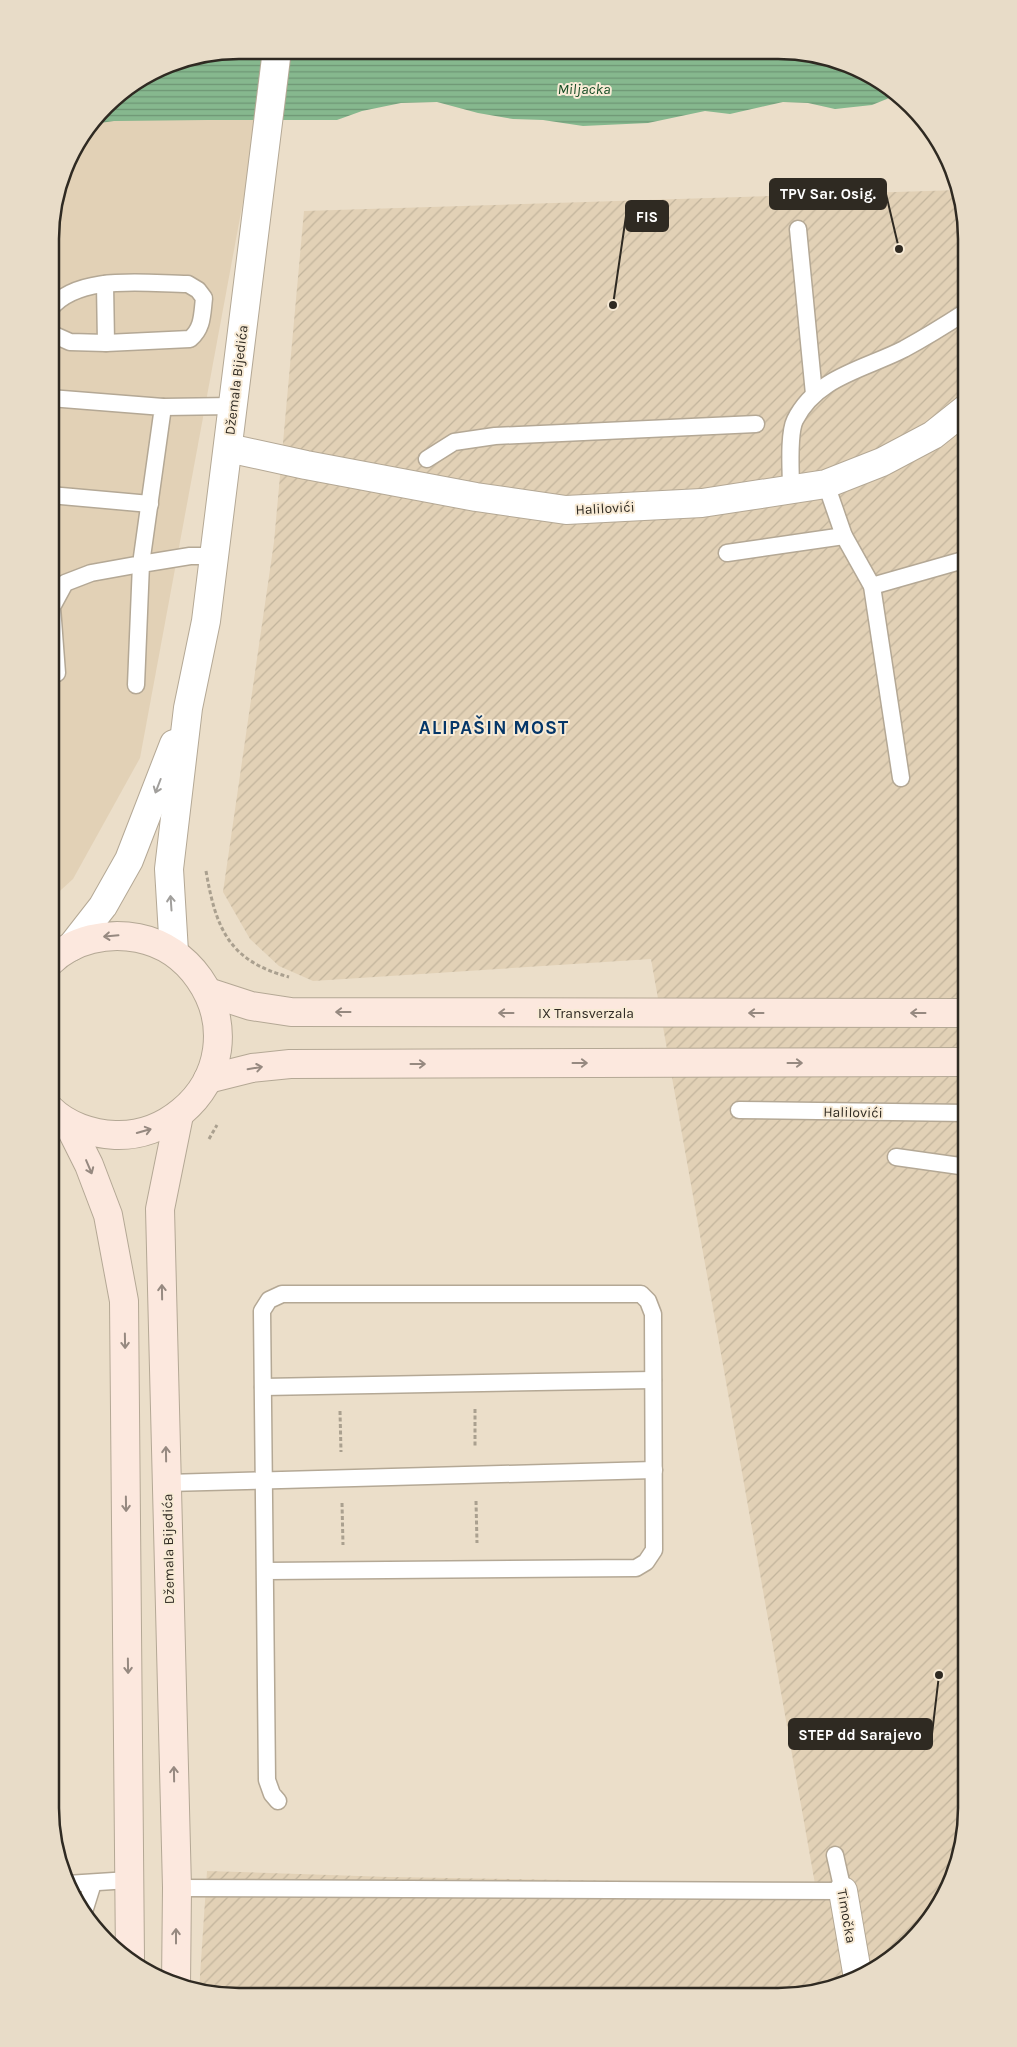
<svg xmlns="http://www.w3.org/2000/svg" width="1017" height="2047" font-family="Karla,sans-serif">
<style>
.built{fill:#e2d1b6}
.industrial{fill:url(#industrial-furrows)}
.grass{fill:url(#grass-tufts)}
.water{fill:url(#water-rules)}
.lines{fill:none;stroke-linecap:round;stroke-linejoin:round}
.lane-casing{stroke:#b4a895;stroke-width:19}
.street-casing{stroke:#b4a895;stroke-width:30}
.secondary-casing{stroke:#b4a895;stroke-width:30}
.path{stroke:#aaa08f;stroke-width:3;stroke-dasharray:4 2.5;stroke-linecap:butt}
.lane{stroke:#fff;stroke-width:16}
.street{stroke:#fff;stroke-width:28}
.secondary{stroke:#fce8de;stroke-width:28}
.oneway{stroke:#a19f9c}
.oneway2{stroke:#968980}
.labels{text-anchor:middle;stroke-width:4;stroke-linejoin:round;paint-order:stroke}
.street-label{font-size:14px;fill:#2f2a22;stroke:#f8ebd6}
.water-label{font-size:15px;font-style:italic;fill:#164d25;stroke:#f8ebd6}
.district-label{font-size:19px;font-weight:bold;letter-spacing:1px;fill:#053668;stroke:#f8ebd6}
.rim{fill:none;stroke:#2f2a22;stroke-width:2.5}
.leader{fill:none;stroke:#2f2a22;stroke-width:2}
.callout-dot{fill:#2f2a22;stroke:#f8ebd6;stroke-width:2}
.callout{fill:#2f2a22;stroke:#2f2a22;stroke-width:2}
.callout-label{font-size:15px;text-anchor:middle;font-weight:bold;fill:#fff}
</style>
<defs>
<pattern id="industrial-furrows" width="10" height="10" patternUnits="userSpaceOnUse" patternTransform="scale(1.25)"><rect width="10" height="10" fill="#e2d1b6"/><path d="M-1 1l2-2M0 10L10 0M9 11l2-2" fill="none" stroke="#c2b49c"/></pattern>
<pattern id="grass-tufts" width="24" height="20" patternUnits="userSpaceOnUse" patternTransform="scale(1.25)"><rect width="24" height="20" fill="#edb9c0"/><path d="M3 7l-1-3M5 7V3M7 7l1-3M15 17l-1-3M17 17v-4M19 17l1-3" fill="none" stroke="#cc9fa5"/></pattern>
<pattern id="water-rules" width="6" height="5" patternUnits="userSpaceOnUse" patternTransform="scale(1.25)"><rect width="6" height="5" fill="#86b88e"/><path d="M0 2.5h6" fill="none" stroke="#6e9674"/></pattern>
</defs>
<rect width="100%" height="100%" fill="#ebdec9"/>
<polygon class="built" points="239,50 271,50 140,758 73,879 50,900 50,226 70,155 114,97 167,64"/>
<polygon class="industrial" points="959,190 967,239 967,1820 953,1880 928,1923 883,1965 839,1987 778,1997 214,1995 199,1991 207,1871 389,1877 815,1884 651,959 313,981 279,966 250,939 223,892 274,542 304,211"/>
<polygon class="grass" points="50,1676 60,1809 53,1825 50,1808"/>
<polygon class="water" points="239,50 815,54 862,70 899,94 872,105 835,109 808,103 783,102 730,114 705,111 648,123 583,126 543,120 513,119 478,113 437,102 401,103 362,111 337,120 208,120 114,121 93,124 114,97 167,64"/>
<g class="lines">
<g class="lane-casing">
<g id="lane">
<polyline points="798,229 814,394"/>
<polyline points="105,284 106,343"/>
<path d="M50,329l2,5 18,8 36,1 84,-4c13,-11 12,-24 14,-41l-6,-8 -10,-6c-41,0 -109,-11 -138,25"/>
<polyline points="50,398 163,407 141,564 91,573 65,583 52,607 57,673"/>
<polyline points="163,407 233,406"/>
<polyline points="427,459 454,442 495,436 756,424"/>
<polyline points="826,484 844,536 872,586 901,778"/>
<path d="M791,489c0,-16 -3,-55 4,-69 21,-43 70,-51 109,-71 22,-12 43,-25 63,-38"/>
<polyline points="50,495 150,504"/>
<polyline points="727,553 844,536"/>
<polyline points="872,586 967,559"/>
<polyline points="136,685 141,564 190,556 213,556"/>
<polyline points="739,1110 967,1113"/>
<polyline points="896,1157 967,1167"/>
<polyline points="263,1387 653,1380"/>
<polyline points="167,1483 654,1470"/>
<polyline points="266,1571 636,1568 646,1562 654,1550 653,1314 648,1301 641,1294 282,1294 269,1300 262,1311 267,1780 272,1794 278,1801"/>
<polyline points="67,1884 129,1880"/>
<polyline points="177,1888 843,1891 835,1855"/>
<polyline points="83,1915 93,1883"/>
</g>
</g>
<g class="street-casing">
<g id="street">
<polyline points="228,448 306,465 476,497 566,510 702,503 826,484 882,462 933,435 967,408"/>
<polyline points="71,947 103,906 129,860 174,744"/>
<polyline points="174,952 169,869 188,708 206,621 277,50"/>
<polyline points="843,1891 858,1978"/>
</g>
</g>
<g class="secondary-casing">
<g id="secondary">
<polyline points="208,992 251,1006 291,1012 967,1013"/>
<polyline points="208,1079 252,1068 290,1064 967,1062"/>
<path d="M50,1109c17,17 42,25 65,26 49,2 95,-36 102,-85 7,-51 -28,-102 -79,-112 -30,-6 -65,1 -88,24"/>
<polyline points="68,1123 89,1165 108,1215 124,1301 130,1960"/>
<polyline points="176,1985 177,1888 160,1209 179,1115"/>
</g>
</g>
<g class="path">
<path d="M206,871c10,58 23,90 83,106"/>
<polyline points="209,1139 217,1125"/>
<polyline points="475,1409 475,1448"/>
<polyline points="340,1411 341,1452"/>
<polyline points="476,1501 477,1543"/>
<polyline points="342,1503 343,1545"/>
</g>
<use href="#lane" class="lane"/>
<use href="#street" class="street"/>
<use href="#secondary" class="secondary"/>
</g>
<defs><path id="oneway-shaft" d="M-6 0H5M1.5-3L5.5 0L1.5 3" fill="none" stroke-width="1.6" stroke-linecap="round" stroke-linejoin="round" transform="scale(1.25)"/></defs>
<g class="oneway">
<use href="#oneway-shaft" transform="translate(158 786) rotate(111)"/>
<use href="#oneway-shaft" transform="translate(171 903) rotate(-94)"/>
</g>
<g class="oneway2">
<use href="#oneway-shaft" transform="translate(111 936) rotate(175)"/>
<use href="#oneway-shaft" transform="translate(343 1012) rotate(-180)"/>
<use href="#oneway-shaft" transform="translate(506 1013) rotate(-180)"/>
<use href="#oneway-shaft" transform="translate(756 1013) rotate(-180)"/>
<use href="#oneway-shaft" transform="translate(918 1013) rotate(-180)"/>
<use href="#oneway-shaft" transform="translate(580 1063)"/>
<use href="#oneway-shaft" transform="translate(795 1063)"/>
<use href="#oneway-shaft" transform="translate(418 1064)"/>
<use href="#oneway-shaft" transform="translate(255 1068) rotate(-9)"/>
<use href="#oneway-shaft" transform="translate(144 1131) rotate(-16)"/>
<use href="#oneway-shaft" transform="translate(89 1167) rotate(67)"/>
<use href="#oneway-shaft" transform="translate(162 1292) rotate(-91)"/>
<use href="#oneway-shaft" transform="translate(125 1341) rotate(89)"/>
<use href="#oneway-shaft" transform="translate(166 1454) rotate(-91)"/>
<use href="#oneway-shaft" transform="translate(126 1504) rotate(89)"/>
<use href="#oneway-shaft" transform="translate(128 1666) rotate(89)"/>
<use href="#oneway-shaft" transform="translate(174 1774) rotate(-91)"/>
<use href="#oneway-shaft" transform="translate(176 1936) rotate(-90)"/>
</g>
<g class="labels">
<g class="street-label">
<text transform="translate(236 380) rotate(-83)" y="5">Džemala Bijedića</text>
<text transform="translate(605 508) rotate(-3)" y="5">Halilovići</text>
<text x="586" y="1018">IX Transverzala</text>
<text transform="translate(853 1112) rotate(1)" y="5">Halilovići</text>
<text transform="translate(168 1549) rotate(-91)" y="5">Džemala Bijedića</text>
<text transform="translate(847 1916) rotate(80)" y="5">Timočka</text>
</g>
<g class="water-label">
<text x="584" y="94">Miljacka</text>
</g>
<g class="district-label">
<text x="494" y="734">ALIPAŠIN MOST</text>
</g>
</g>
<path d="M0 0H1017V2047H0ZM239 59H778A180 180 0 0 1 958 239V1808A180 180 0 0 1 778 1988H239A180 180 0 0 1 59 1808V239A180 180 0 0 1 239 59Z" fill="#e8dcc8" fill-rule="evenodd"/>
<path class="rim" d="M239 59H778A180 180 0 0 1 958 239V1808A180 180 0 0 1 778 1988H239A180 180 0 0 1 59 1808V239A180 180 0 0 1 239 59Z"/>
<path class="leader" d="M899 249L886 194M613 305L626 216M939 1675L932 1734"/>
<g class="callout-dot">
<circle cx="899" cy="249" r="5"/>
<circle cx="613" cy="305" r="5"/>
<circle cx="939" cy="1675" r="5"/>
</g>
<g class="callout">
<rect x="770" y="179" width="116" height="30" rx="5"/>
<rect x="626" y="201" width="42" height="30" rx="5"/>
<rect x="789" y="1719" width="143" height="30" rx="5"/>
</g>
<g class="callout-label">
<text x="828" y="199">TPV Sar. Osig.</text>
<text x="647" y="222">FIS</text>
<text x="860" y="1740">STEP dd Sarajevo</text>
</g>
</svg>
